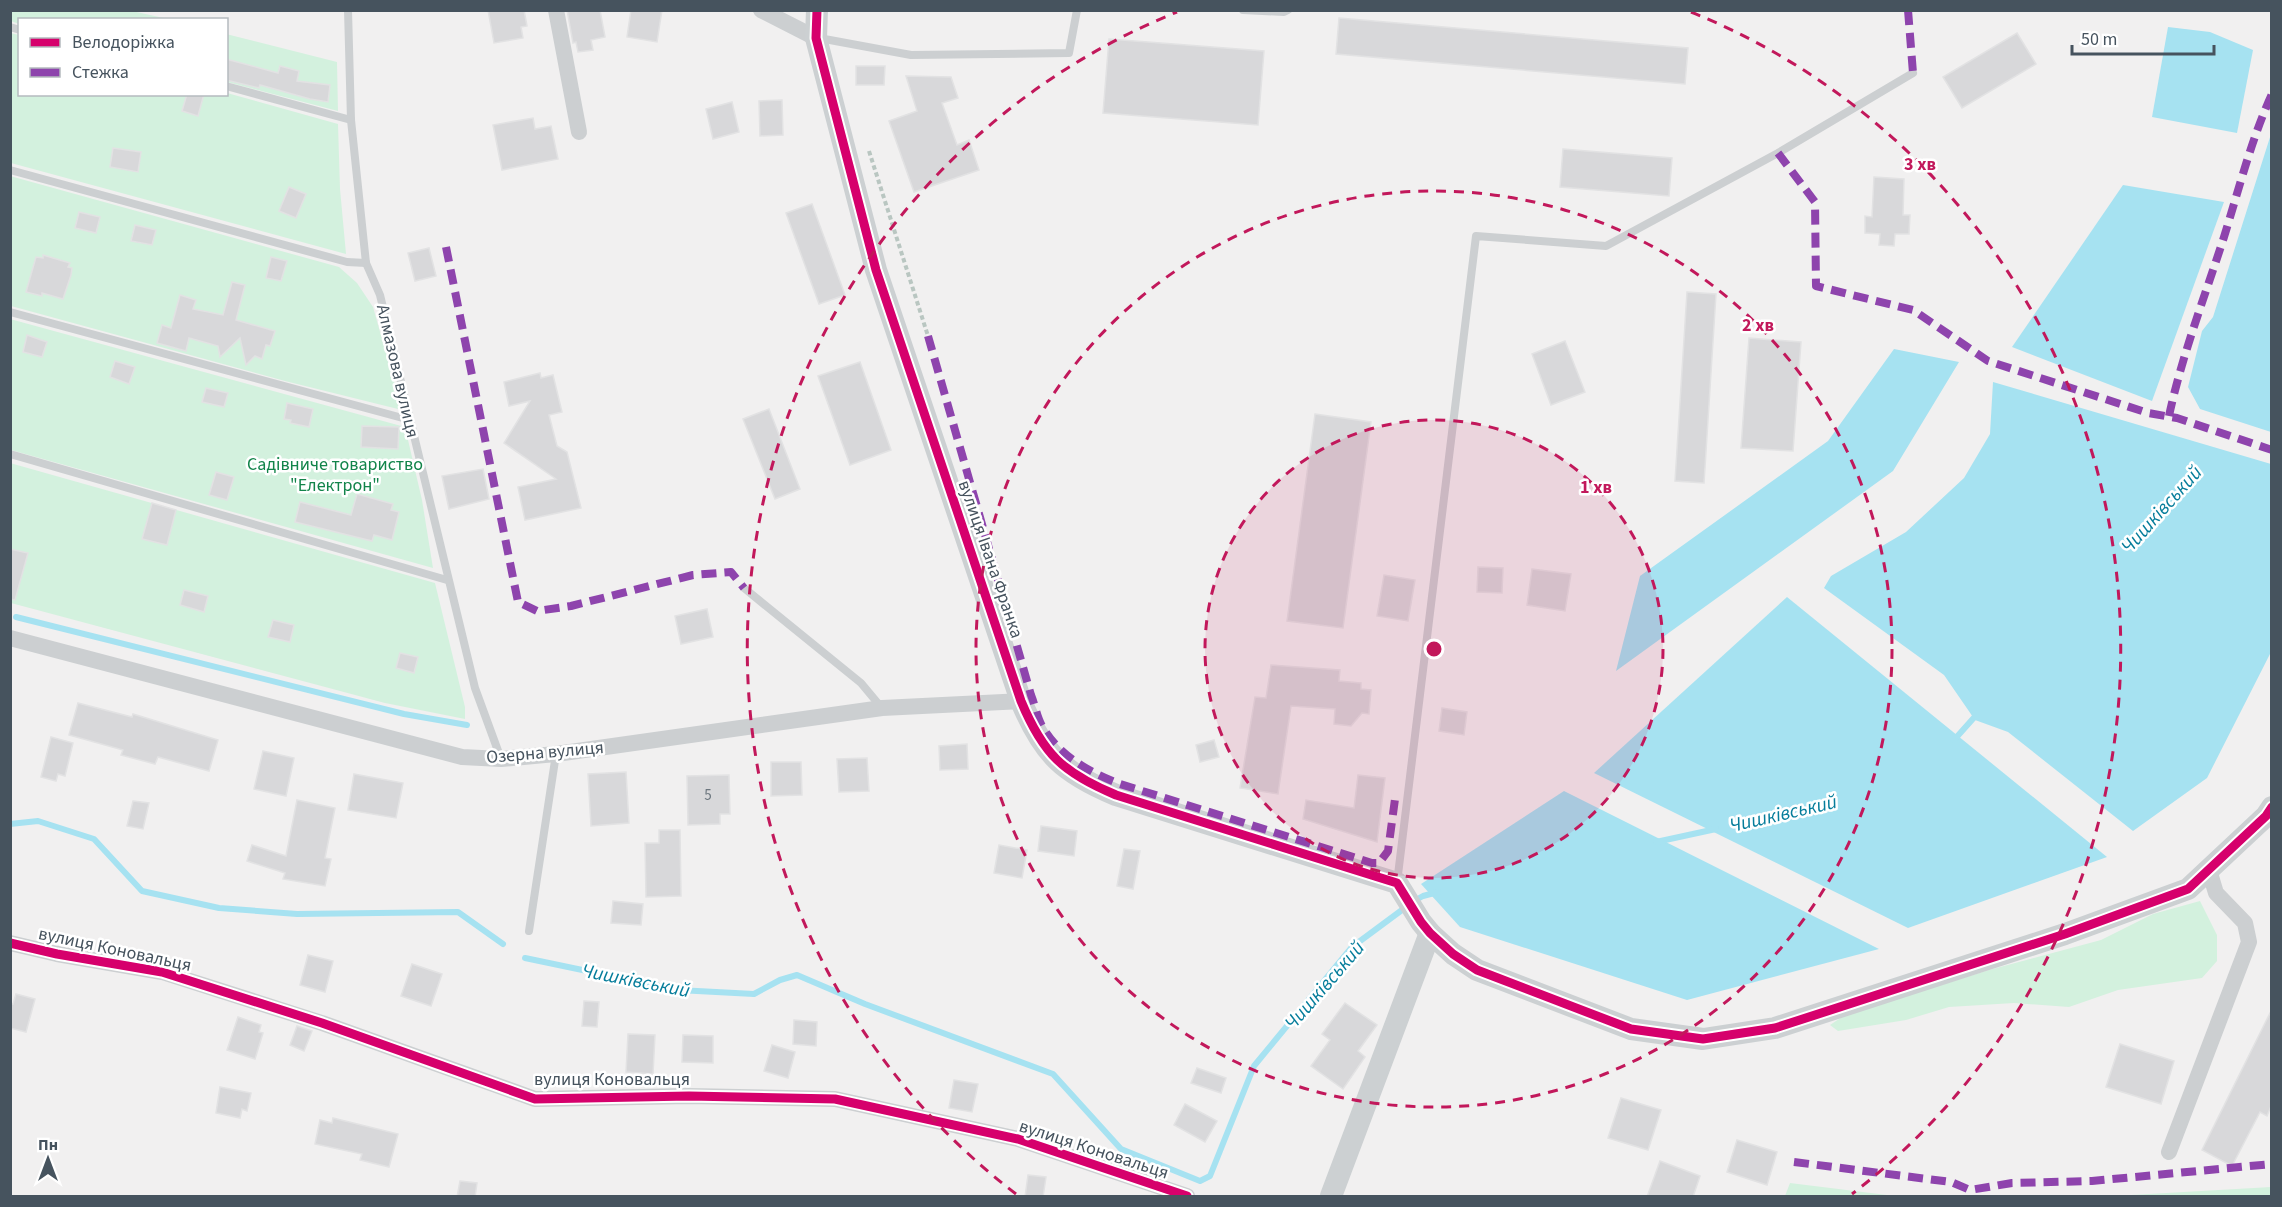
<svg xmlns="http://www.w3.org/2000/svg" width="2282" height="1207" font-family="'Source Sans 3',sans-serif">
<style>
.green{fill:#d3f1de}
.water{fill:#a6e2f1}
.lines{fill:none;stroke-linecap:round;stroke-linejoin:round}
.stream{stroke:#a6e2f1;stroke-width:6}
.building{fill:#d8d8da;stroke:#e2e2e3;stroke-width:1.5}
.path{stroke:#b9c6c1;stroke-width:4;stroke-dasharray:4.5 3;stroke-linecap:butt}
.lane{stroke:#cccfd1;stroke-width:8}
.street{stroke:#cccfd1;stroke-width:16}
.secondary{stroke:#ccd0d2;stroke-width:22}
.quiet{stroke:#8e44ad;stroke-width:8;stroke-dasharray:15 8;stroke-linecap:butt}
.cycleway-casing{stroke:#fff;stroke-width:13}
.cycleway{stroke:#d6006c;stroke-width:9}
.ring{fill:none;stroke:#c2185b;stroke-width:3;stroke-dasharray:10 8}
.labels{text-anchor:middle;stroke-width:5;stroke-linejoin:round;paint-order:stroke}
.number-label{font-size:15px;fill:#6c767e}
.street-label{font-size:18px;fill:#46535e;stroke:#fff}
.park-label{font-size:18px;fill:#12844a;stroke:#fff}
.water-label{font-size:20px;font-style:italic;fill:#067d9b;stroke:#fff}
.centre{fill:#c2185b;stroke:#fff;stroke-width:3}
.ring-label{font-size:18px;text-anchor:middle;font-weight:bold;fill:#c2185b;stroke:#fff;stroke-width:5;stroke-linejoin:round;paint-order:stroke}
</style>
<rect width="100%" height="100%" fill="#f1f0f0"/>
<g class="green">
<polygon points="10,11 132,11 168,19 20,20 19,24 11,21"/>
<polygon points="10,33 19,35 20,94 226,94 227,93 338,124 340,189 346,254 11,163"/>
<polygon points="226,34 337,62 338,111 227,82"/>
<polygon points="10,176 339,267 357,283 373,307 402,410 285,381 11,306"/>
<polygon points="10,319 405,427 422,500 433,568 11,450"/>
<polygon points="10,463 435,583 465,707 465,719 385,703 11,603"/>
<polygon points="2200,901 2217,935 2217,961 2202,978 2118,990 2069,1007 2014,1003 1949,1007 1906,1020 1838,1031 1830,1025 1845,1015 1989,970 2101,940 2153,914"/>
<polygon points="1790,1183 1895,1196 1898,1196 1785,1196"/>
<polygon points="2271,1187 2271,1196 2114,1196"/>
</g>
<g class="water">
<polygon points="2168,27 2210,32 2253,50 2237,133 2152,117"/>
<polygon points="2271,134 2272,432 2271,432 2200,409 2188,387 2202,331 2213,317"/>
<polygon points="2123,185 2224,202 2152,401 2012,347"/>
<polygon points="1894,349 1959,362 1893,471 1616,671 1640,576 1828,441"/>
<polygon points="1993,382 2271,464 2271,652 2207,778 2133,831 2008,732 1975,720 1944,675 1824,588 1831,576 1906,532 1964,478 1990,434"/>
<polygon points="1787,597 2107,857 1908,928 1594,773"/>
<polygon points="1564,791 1879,949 1687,1000 1460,927 1421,884"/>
</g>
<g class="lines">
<g class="stream">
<polyline points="16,617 404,714 467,725"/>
<polyline points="1954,740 1979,712"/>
<polyline points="10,824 38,821 94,839 142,891 219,908 297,914 458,912 503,944"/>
<polyline points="1656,842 1716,829"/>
<polyline points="1414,901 1423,896 1438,892"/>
<polyline points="525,958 678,990 754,994 780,980 797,975 865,1004 1053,1074 1121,1149 1200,1181 1210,1176 1254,1066 1352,947 1406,907"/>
</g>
</g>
<g class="building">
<polygon points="488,10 524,10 527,26 521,27 523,38 494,43"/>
<polygon points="567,10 600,10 605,37 591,40 593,50 578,52 576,42 573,43"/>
<polygon points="631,10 662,10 657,42 627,37"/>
<polygon points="1339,18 1688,48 1685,84 1336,54"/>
<polygon points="2017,33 2036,64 1962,108 1943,77"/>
<polygon points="1109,39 1264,51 1258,125 1103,113"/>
<polygon points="226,59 278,73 280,66 299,71 297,81 330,85 328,102 310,99 260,85 259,88 226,80"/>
<polygon points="856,66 885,66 884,85 856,85"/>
<polygon points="906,76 951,77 958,98 942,103 957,145 969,140 979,170 914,192 889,121 917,111"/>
<polygon points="187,94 204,94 198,116 182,111"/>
<polygon points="782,100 783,135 760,136 759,101"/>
<polygon points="732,102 739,132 713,139 706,109"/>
<polygon points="533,118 535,129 551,126 558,159 502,170 493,125"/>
<polygon points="113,148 141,152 138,172 110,167"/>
<polygon points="1563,149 1672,158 1669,196 1560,187"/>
<polygon points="1874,177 1904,179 1903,215 1910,215 1909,234 1895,234 1894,246 1879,245 1880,234 1865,233 1865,216 1872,217"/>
<polygon points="289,187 306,194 296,218 279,211"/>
<polygon points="812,204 845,295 819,304 786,213"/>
<polygon points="79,212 100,217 96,233 75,228"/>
<polygon points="135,225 156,230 152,245 131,241"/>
<polygon points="429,248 436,276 415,281 408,253"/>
<polygon points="43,255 70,263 68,267 72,268 71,275 63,299 42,293 42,296 26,292 36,257 43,258"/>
<polygon points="271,257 287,261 281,281 266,278"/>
<polygon points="232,282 245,285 236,320 275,331 270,346 266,345 262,359 255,356 246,365 240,338 220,357 218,346 189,338 186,351 157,343 162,325 171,328 180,295 196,300 193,309 223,315"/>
<polygon points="1687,292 1716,294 1704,483 1675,481"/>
<polygon points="27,335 47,342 42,357 23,352"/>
<polygon points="1749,338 1801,342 1793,451 1741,448"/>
<polygon points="1565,341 1585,392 1551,405 1532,354"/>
<polygon points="115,361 135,367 129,384 110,377"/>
<polygon points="860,362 891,450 850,465 818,376"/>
<polygon points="540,373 541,378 553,375 562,412 549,415 557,446 567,452 581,508 525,520 518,487 556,479 504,443 530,401 509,406 504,382"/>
<polygon points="206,388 228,393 224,407 202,402"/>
<polygon points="287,403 313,409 309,427 290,423 291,420 284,419"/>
<polygon points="769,409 800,489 775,499 743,419"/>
<polygon points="1315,414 1371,422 1343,628 1287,621"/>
<polygon points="362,426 399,427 398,449 361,447"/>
<polygon points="483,469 489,499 449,509 442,476"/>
<polygon points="216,472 234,477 227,500 209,495"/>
<polygon points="357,494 393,504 391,510 399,512 392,540 374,535 372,541 295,522 300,502 351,515"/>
<polygon points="152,503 176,510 167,545 142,539"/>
<polygon points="10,549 28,553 15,600 10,599"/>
<polygon points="1478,567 1503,568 1502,593 1477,592"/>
<polygon points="1532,569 1571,574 1565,611 1527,605"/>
<polygon points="1384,575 1415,580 1408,621 1377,616"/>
<polygon points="184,590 208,596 204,612 180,605"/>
<polygon points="707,609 713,637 681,644 675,616"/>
<polygon points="273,620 294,625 290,642 268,637"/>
<polygon points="400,653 418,657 414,673 396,668"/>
<polygon points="1271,665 1340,670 1339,681 1361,683 1361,689 1371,690 1369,714 1362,713 1351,726 1334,724 1335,709 1291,706 1278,794 1240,788 1255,697 1266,698"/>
<polygon points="78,703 132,717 133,714 218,740 209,771 158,757 155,764 121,755 123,750 69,735"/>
<polygon points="1442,708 1467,712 1464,735 1439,731"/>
<polygon points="51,737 73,743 65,776 58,774 56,781 41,777"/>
<polygon points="1214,740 1219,757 1200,762 1196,745"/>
<polygon points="967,744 968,769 940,770 939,746"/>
<polygon points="263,751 294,758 286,796 254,789"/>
<polygon points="867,758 869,791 839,792 837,759"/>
<polygon points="771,762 801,762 802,795 771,796"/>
<polygon points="626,772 629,823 591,826 588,774"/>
<polygon points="354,774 403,783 396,818 348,810"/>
<polygon points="729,775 730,814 720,814 720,824 688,825 687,776"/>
<polygon points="1358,775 1385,778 1377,842 1303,819 1306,800 1354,808"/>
<polygon points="297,800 335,808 325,858 331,859 325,886 283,879 285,873 247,861 252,845 286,856"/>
<polygon points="133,801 149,803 143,829 127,826"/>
<polygon points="1041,826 1077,831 1074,856 1038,851"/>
<polygon points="659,830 680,830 681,896 646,897 645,843 659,843"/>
<polygon points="999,845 1027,850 1022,878 994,873"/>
<polygon points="1124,849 1140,851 1133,889 1117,886"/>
<polygon points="613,901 643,904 641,925 611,923"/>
<polygon points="308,955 333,961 325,992 300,985"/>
<polygon points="412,964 442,974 431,1006 401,996"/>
<polygon points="16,994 35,999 26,1032 10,1028 10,1003 13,1004"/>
<polygon points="584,1001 599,1002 597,1027 582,1026"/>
<polygon points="1345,1003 1377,1025 1358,1051 1365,1057 1343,1089 1311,1066 1330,1040 1322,1034"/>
<polygon points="2271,1011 2271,1106 2267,1116 2260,1112 2232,1166 2202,1150"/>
<polygon points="238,1017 261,1025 259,1032 263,1033 255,1059 227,1050"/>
<polygon points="794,1020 817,1022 816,1046 793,1044"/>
<polygon points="297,1026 312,1031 304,1051 290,1045"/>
<polygon points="628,1034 655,1035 653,1074 626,1072"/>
<polygon points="683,1035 713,1036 713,1063 682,1062"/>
<polygon points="2120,1044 2174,1061 2161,1104 2106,1087"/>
<polygon points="772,1045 795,1052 788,1078 764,1071"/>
<polygon points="1197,1068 1226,1078 1221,1093 1191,1083"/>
<polygon points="954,1080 978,1084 972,1112 949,1108"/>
<polygon points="220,1087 251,1093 247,1111 242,1109 240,1118 216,1113"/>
<polygon points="1621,1098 1661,1110 1648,1150 1608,1138"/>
<polygon points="1185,1104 1217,1121 1205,1142 1174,1125"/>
<polygon points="333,1118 398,1134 389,1167 360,1160 362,1154 315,1144 320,1120 332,1123"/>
<polygon points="1737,1140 1777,1152 1767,1185 1727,1172"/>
<polygon points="1660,1161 1700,1176 1693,1197 1647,1197"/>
<polygon points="1028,1175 1046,1177 1043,1197 1025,1197"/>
<polygon points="460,1181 477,1183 475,1197 457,1197"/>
</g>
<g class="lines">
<polyline class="path" points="869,151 928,336"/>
<g class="lane">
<polyline points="348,10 351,120 366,263 380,295 475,688 501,759"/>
<polyline points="1243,10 1284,12 1288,10"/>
<polyline points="10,27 20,30"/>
<polyline points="819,38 911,55 1069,53 1077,10"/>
<polyline points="226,86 351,120"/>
<polyline points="10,170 347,262 366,263"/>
<polyline points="10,312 410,420"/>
<polyline points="10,454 447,580"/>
<polyline points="744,588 861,683 881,707"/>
<polyline points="1397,883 1476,236 1606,246 1778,153 1913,73"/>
<polyline points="529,931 556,754"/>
</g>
<g class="street">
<polyline points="556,10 579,132"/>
<polyline points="761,10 816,38"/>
<polyline points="10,638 462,757 501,759 556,754 882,708 1021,701"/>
<polyline points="10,943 57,954 162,972 322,1023 535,1099 689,1096 835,1099 1018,1139 1187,1196"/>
<polyline points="2169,1152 2249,942 2245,923 2216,893 2209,870"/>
</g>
<g class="secondary">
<path d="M817,10l-1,28 60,232 145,431c22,53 42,72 95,94l281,88 24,39 9,11 23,21 24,16 154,59 72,10 72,-11 290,-94 123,-45 78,-73 6,-9"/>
<polyline points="1331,1196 1430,933"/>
</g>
<g class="quiet">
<polyline points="1908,10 1913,73"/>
<polyline points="1778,153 1815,202 1816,286 1913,310 1988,361 2148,413 2177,418 2272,450"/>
<polyline points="446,247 518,602 537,611 571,606 693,575 731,572 744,588"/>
<path d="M928,336l103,359c4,10 6,22 11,31 17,30 46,45 75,57l255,80h7l9,-12 7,-52"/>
<path d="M2169,416c13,-61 36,-120 55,-179 15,-48 27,-97 48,-143"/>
<polyline points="1794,1162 1951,1182 1970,1190 2012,1183 2092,1181 2272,1164"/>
</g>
<g class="cycleway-casing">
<g id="cycleway">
<path d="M817,10l-1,28 60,232 145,431c22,53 42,72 95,94l281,88 24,39 9,11 23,21 24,16 154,59 72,10 72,-11 290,-94 123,-45 78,-73 6,-9"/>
<polyline points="10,943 57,954 162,972 322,1023 535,1099 689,1096 835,1099 1018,1139 1187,1196"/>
</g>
</g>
<use href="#cycleway" class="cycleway"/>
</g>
<circle cx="1434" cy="649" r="229" fill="#c2185b" fill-opacity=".12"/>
<g class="ring">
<circle cx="1434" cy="649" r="229"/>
<circle cx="1434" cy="649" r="458"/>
<path d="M1016 1194A687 687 0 0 1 1177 12M1691 12A687 687 0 0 1 1852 1194"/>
</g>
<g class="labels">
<g class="number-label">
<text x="708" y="800">5</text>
</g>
<g class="street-label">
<text transform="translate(398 371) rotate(77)" y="6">Алмазова вулиця</text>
<text transform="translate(991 559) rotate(71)" y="6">вулиця Івана Франка</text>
<text transform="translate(545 752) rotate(-5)" y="6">Озерна вулиця</text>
<text transform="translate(115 949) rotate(12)" y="6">вулиця Коновальця</text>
<text x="612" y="1085">вулиця Коновальця</text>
<text transform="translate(1094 1149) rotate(18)" y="6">вулиця Коновальця</text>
</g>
<g class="park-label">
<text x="335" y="470">Садівниче товариство<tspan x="335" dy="21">"Електрон"</tspan></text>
</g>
<g class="water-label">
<text transform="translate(2161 509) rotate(-48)" y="7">Чишківський</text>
<text transform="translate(1783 813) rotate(-13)" y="7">Чишківський</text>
<text transform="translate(636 980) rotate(11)" y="7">Чишківський</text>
<text transform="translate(1324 985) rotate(-49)" y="7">Чишківський</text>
</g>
</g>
<circle cx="1434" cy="649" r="9" class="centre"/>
<g class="ring-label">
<text x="1920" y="170">3 хв</text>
<text x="1758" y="331">2 хв</text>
<text x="1596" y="493">1 хв</text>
</g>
<rect width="2282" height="1207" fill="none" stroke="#46535e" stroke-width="24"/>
<rect x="18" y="18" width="210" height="78" fill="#ffffff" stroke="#b5babf" stroke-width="1.5"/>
<rect x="30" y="38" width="30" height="9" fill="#d6006c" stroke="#b5babf" stroke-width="1.5"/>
<text x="72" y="48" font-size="18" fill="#46535e">Велодоріжка</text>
<rect x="30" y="68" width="30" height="9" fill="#8e44ad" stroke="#b5babf" stroke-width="1.5"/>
<text x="72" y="78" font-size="18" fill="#46535e">Стежка</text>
<g transform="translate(48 1159)" stroke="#ffffff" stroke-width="4.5" paint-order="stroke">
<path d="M0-4.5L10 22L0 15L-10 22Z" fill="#46535e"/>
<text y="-9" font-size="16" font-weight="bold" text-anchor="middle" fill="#46535e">Пн</text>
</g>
<path d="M2072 45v9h142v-9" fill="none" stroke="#46535e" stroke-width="3"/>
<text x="2081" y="45" font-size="18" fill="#46535e" stroke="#ffffff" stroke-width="4.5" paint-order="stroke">50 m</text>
</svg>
